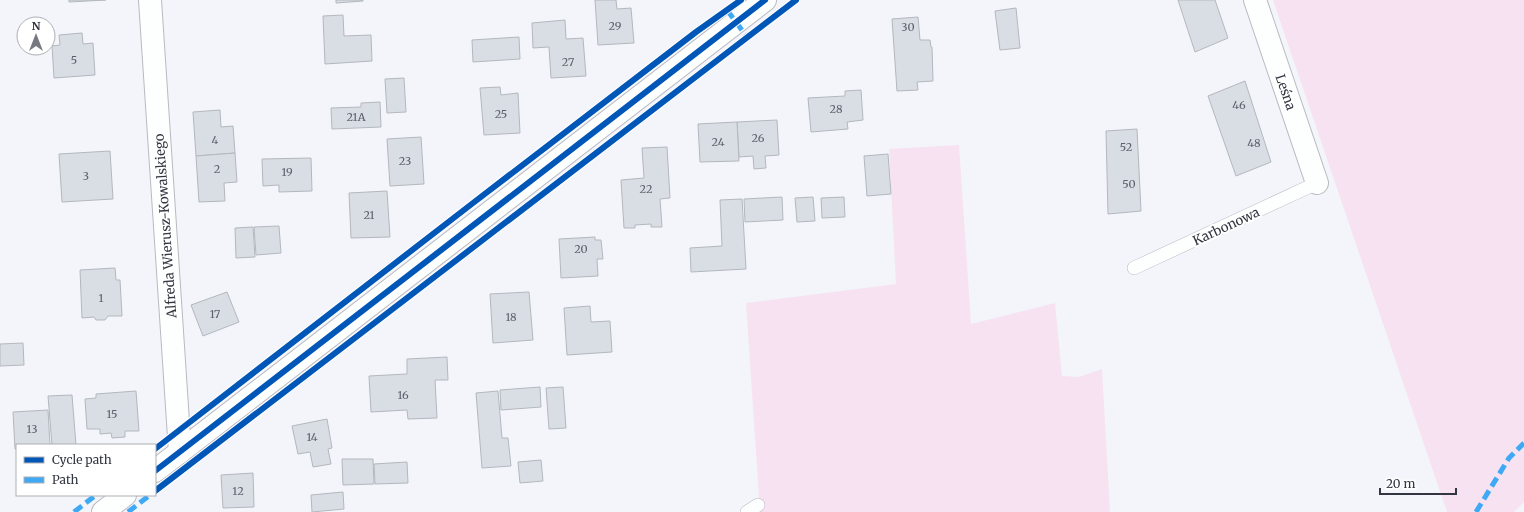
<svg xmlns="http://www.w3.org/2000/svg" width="1524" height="512" font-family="Merriweather,serif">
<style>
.green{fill:#f7e2f1}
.building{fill:#d9dee5;stroke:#b3b8be}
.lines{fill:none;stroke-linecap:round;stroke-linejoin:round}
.lane-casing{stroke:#b9bac1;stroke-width:14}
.street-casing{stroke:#b9bac1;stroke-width:24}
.secondary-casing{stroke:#b9bac1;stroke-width:24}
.lane{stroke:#fdfefe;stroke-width:13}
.street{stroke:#fdfefe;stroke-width:22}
.secondary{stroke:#fdfefe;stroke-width:22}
.quiet{stroke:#3fa9f5;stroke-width:5;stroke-dasharray:10 5;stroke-linecap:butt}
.cycleway-casing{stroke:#fff;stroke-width:8}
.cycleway{stroke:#0057b8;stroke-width:6}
.labels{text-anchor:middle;stroke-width:4;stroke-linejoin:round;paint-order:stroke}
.number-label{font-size:11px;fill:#5c606a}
.street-label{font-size:13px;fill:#333641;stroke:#fff}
</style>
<rect width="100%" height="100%" fill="#f4f5fa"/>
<g class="green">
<polygon points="1273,0 1524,0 1524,502 1514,512 1447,512"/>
<polygon points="959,145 971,324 1055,303 1062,376 1079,377 1102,369 1110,512 760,512 746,303 896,284 889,149"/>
</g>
<g class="building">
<polygon points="69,0 106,0 69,2"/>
<polygon points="336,0 363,0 363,1 336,3"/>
<polygon points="595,0 616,0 617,9 631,8 634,43 598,45"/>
<polygon points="1178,0 1215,0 1228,38 1195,52"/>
<polygon points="1016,8 1020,48 1000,50 995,11"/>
<polygon points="343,15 344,36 371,35 372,61 325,64 323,16"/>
<polygon points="918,17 920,40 930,40 931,47 932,47 933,81 917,82 918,90 897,91 892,19"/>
<polygon points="565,20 566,39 583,38 586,76 551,78 549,47 533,48 532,23"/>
<polygon points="82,33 83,44 93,43 95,75 54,78 52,46 60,45 59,35"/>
<polygon points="519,37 520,59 473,62 472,40"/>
<polygon points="404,78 406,112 387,113 385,79"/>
<polygon points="1245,81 1271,162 1236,176 1208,96"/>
<polygon points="500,87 501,95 518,93 520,133 484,135 480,88"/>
<polygon points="861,90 863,120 847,122 848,129 811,132 808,98 845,96 845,91"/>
<polygon points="380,102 381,127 332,129 331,108 361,107 361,103"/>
<polygon points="220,110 221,127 233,126 235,153 196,156 193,112"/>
<polygon points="777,120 779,155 765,156 766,168 754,169 753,156 739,157 737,122"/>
<polygon points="737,122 739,161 700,162 698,124"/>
<polygon points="1137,129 1141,211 1108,214 1106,131"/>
<polygon points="421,137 424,184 390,186 387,139"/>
<polygon points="667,147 670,198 660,199 662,227 651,227 651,224 635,225 635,228 624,228 621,180 644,178 642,148"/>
<polygon points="110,151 113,199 62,202 59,154"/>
<polygon points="235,153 237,182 224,183 225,201 199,202 196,156"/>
<polygon points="888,154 891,194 867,196 864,156"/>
<polygon points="311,158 312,191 279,192 279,185 263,186 262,159"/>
<polygon points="387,191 390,237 351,238 349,193"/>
<polygon points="782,197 783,220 745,222 744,199"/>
<polygon points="813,197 815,221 797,222 795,198"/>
<polygon points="844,197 845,217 822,218 821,198"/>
<polygon points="742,199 746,269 691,272 690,248 722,246 720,200"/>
<polygon points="279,226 281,253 256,255 254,227"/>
<polygon points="253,227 255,257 236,258 235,228"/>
<polygon points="595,237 595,240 601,240 603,259 597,259 598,276 561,278 559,239"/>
<polygon points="115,268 116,280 120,280 122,316 108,316 105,320 96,320 94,317 82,318 80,270"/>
<polygon points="227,292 239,322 203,336 191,305"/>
<polygon points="529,292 533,340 493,343 490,294"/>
<polygon points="590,306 591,322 610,321 612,352 567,355 564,308"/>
<polygon points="23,343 24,365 0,366 0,344"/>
<polygon points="447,357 448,380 435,380 437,418 408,419 407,410 371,412 369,376 407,374 407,359"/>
<polygon points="540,387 541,407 501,410 500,390"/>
<polygon points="563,387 566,428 549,429 546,388"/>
<polygon points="136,391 139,431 125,431 125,437 112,438 111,433 100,434 100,429 87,429 85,399 96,398 96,394"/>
<polygon points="498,391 502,438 508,438 511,466 482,468 476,393"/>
<polygon points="72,395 76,445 52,445 48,396"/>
<polygon points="48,410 50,445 17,445 17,449 15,449 13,412"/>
<polygon points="327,419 332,448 328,449 331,464 313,467 310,452 298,454 292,426"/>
<polygon points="342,459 373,459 374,484 343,485"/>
<polygon points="541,460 543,481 520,483 518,462"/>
<polygon points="407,462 408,483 375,484 374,464"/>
<polygon points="253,473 254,507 223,508 221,475"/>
<polygon points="343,492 344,509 312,512 311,495"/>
</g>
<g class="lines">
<g class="lane-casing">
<g id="lane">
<polyline points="1134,268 1317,183"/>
<polyline points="747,512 758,505"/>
</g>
</g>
<g class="street-casing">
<g id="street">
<polyline points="150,0 180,452"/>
<polyline points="1255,0 1317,183"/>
</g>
</g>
<g class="secondary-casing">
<g id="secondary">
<polyline points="155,471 765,0"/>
<polyline points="103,512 125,495"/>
</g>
</g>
<use href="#lane" class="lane"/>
<use href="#street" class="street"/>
<use href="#secondary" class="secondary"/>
<g class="quiet">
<polyline points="727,10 747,37"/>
<polyline points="74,512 96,495"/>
<polyline points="128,512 150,495"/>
<polyline points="1476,512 1509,458 1524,443"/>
</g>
<g class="cycleway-casing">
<g id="cycleway">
<polyline points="155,449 473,203 696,32 741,0"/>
<polyline points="155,471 765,0"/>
<polyline points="155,491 796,0"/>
</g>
</g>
<use href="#cycleway" class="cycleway"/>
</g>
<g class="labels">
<g class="number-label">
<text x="615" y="30">29</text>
<text x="908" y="31">30</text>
<text x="74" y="64">5</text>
<text x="568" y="66">27</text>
<text x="1239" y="109">46</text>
<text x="836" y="113">28</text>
<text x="501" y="118">25</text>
<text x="356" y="121">21A</text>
<text x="758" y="142">26</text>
<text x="215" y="144">4</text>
<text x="718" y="146">24</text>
<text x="1254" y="147">48</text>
<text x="1126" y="151">52</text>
<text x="405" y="165">23</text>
<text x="217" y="173">2</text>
<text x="287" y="176">19</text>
<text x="86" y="180">3</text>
<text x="1129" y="188">50</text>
<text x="646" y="193">22</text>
<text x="369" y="219">21</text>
<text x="581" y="253">20</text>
<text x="101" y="302">1</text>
<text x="215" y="318">17</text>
<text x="511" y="321">18</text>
<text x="403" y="399">16</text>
<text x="112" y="418">15</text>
<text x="32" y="433">13</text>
<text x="312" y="441">14</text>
<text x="238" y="495">12</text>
</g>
<g class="street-label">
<text transform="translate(1286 92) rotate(71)" y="5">Leśna</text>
<text transform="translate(165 226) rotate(-94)" y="5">Alfreda Wierusz-Kowalskiego</text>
<text transform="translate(1226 226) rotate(-25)" y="5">Karbonowa</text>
</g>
</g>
<rect x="16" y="444" width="140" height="52" fill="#ffffff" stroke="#adafb3"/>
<rect x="24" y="457" width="20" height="6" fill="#0057b8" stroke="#adafb3"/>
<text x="52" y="464" font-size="12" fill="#333641">Cycle path</text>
<rect x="24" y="477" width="20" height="6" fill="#3fa9f5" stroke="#adafb3"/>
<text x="52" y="484" font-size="12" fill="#333641">Path</text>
<g transform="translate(36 36)"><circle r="19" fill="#ffffff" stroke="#adafb3"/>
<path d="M0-3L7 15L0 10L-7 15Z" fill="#777982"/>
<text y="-6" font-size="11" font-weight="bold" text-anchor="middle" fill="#333641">N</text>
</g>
<path d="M1380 488v6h76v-6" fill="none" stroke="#333641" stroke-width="2"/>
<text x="1386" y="488" font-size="12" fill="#333641" stroke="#ffffff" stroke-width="3" paint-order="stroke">20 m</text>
</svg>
